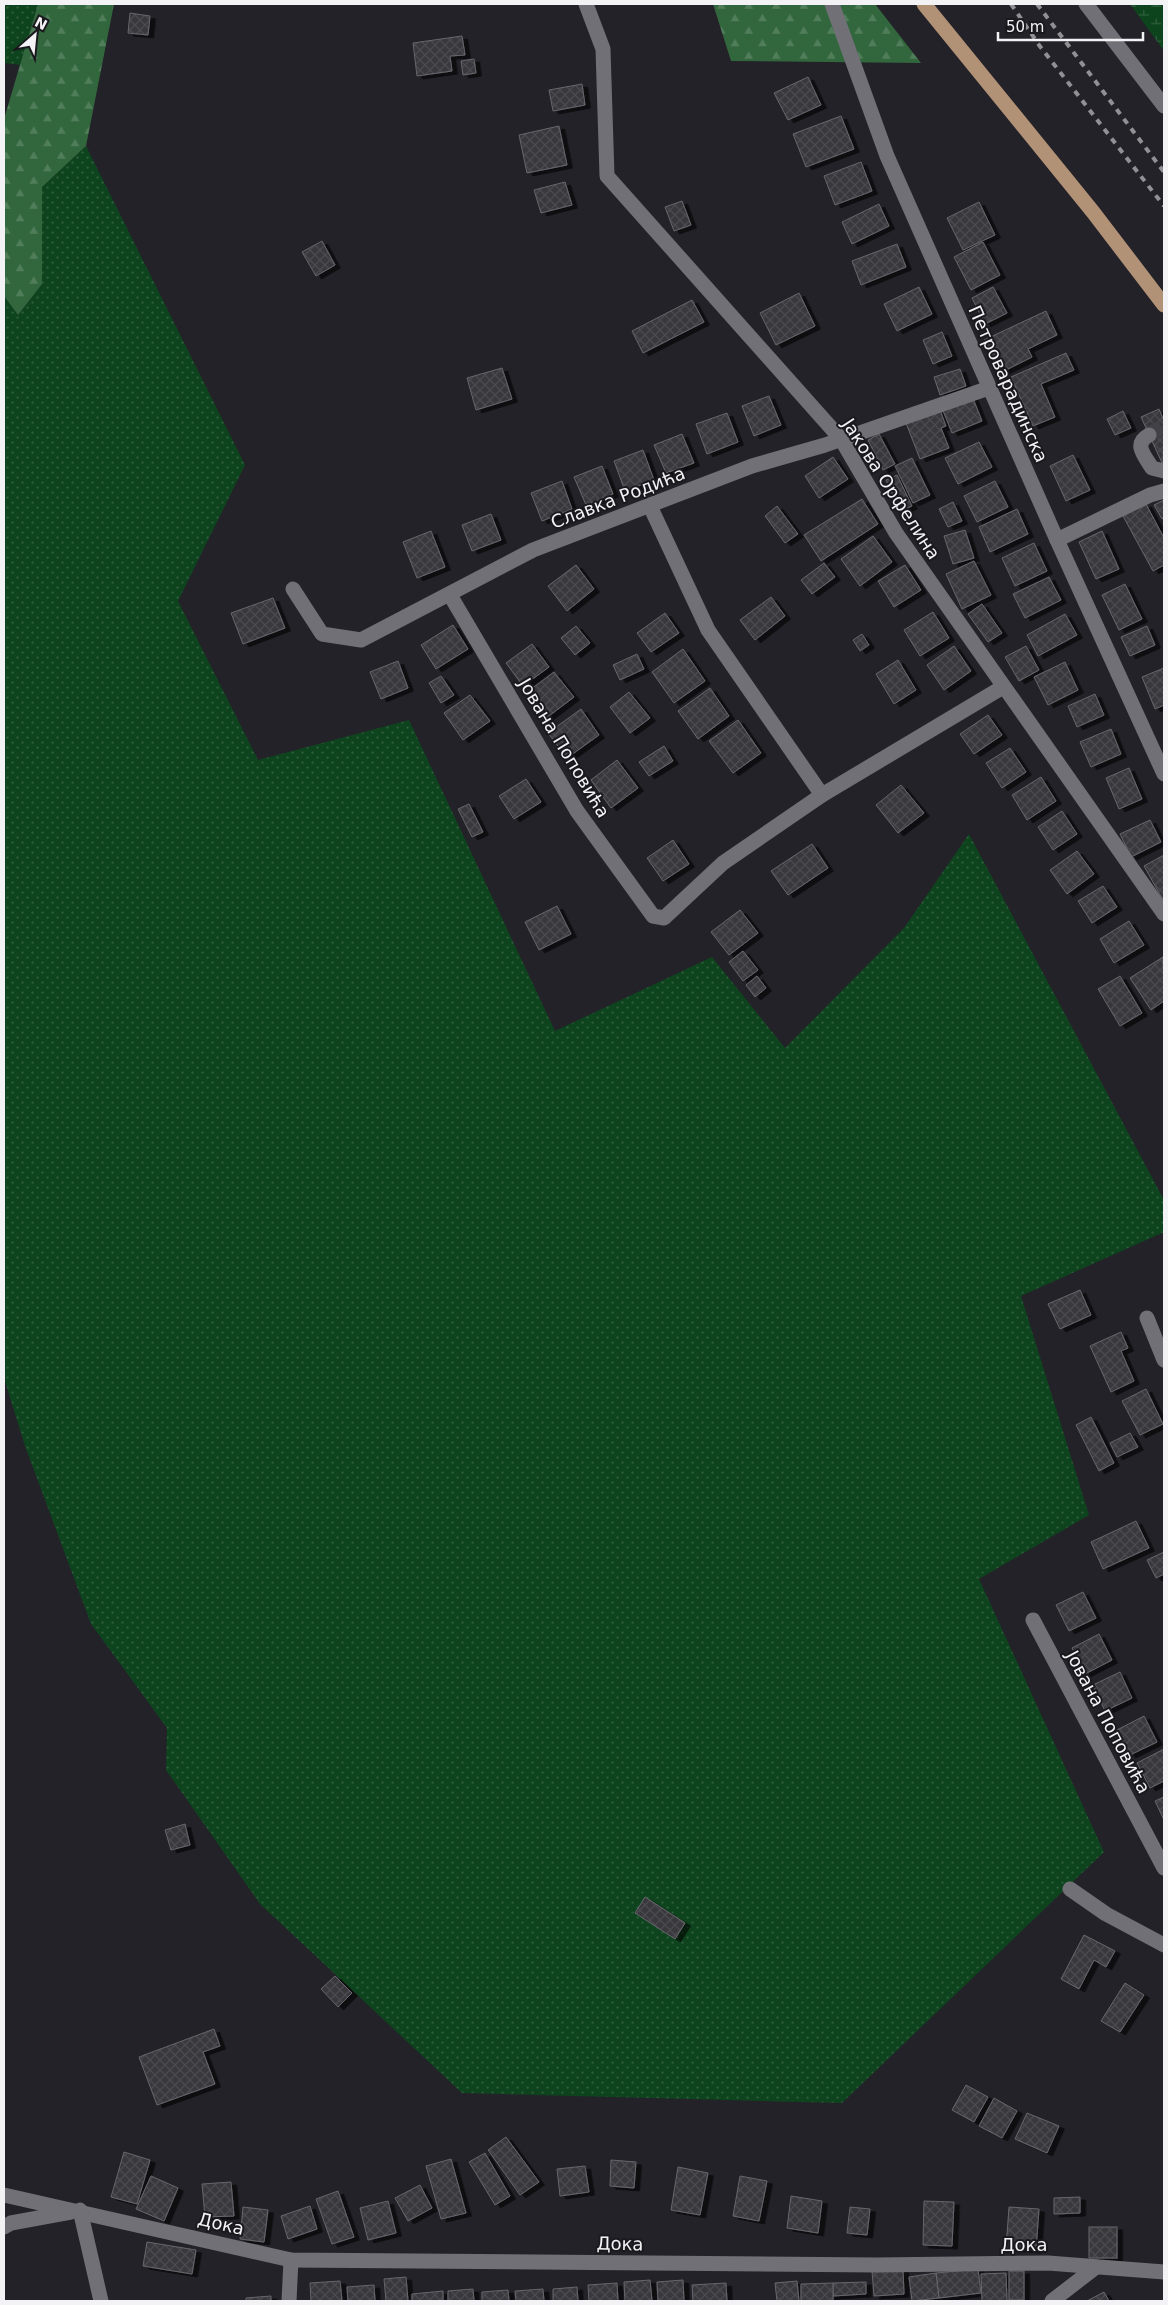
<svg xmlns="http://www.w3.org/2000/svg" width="1168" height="2305" font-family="'DejaVu Sans',sans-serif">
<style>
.grass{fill:url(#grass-dots)}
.forest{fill:url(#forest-firs)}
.wetland{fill:url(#wetland-marsh)}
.building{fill:url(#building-cross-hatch);stroke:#67666d;filter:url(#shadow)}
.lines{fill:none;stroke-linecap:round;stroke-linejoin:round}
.minor-tunnel{stroke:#424147;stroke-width:15;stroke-dasharray:15 8;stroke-linecap:butt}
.minor{stroke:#707076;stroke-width:15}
.major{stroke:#b19276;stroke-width:15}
.rail{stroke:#919195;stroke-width:4;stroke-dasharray:6 6;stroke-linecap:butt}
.labels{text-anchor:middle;stroke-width:4;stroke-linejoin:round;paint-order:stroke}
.street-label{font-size:18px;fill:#f3f3f6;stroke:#19191e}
</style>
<defs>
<pattern id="grass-dots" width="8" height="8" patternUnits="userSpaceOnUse" patternTransform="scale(1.25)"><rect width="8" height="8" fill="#0d441d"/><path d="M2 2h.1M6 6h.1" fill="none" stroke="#315f3e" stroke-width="1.8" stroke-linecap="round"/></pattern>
<pattern id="forest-firs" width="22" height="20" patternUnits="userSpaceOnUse" patternTransform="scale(1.25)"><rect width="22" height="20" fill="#32673d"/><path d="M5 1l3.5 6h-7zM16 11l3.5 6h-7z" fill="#507d5a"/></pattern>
<pattern id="wetland-marsh" width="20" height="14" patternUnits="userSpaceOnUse" patternTransform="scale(1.25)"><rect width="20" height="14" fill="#0d441d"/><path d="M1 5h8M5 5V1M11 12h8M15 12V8" fill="none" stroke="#315f3e"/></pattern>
<pattern id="building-cross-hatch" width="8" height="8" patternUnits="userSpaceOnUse" patternTransform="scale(1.25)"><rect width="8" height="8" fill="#38383d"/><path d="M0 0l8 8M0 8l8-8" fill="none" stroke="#4c4c50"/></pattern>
<filter id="shadow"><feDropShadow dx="5.5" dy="3" stdDeviation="0" flood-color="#0009"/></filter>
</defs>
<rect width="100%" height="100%" fill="#232228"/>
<g class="grass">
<polygon points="4,4 38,4 20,65 4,63"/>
<polygon points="86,146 245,465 178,601 258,760 409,720 555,1031 712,957 785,1048 904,928 969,834 1164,1200 1164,1232 1021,1296 1089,1515 979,1579 1104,1852 842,2103 462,2093 260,1904 166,1770 167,1728 91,1624 25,1446 4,1378 4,296 18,315 42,284 42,187"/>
</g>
<g class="forest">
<polygon points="38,4 114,4 86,146 42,187 42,284 18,315 4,296 4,119"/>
<polygon points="713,4 875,4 921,63 731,61"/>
</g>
<polygon class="wetland" points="1130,4 1164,4 1164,51"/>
<g class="building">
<polygon points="130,13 150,16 148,35 128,33"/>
<polygon points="462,36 465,55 450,56 452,71 417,76 413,43"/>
<polygon points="474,59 476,73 463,75 461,61"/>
<polygon points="808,77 821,105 788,120 774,93"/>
<polygon points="582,84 585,105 553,111 549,90"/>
<polygon points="841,116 854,149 806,167 793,134"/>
<polygon points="559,126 567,165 527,173 519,135"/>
<polygon points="861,162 872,191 835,205 824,176"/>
<polygon points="565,182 572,205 541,213 534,190"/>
<polygon points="682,201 691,225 674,231 665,207"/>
<polygon points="979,202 995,235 963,250 947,218"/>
<polygon points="879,204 889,226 852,244 842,222"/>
<polygon points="322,241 335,265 316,276 302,252"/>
<polygon points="983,242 1000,275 971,290 954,257"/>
<polygon points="897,244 906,267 861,285 852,261"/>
<polygon points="919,287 932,314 897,331 884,304"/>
<polygon points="993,287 1007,313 985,324 972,298"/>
<polygon points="799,293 815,326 776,345 760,313"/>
<polygon points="692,300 704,322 643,353 632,331"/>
<polygon points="1046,311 1057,335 1028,349 1032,357 1000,373 984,340"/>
<polygon points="942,332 952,356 933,364 923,340"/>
<polygon points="1066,353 1074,370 1041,384 1055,417 1033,426 1011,377"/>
<polygon points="502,368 512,399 476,410 467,378"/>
<polygon points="960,369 966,386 940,395 934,377"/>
<polygon points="769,396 781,425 754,436 742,406"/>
<polygon points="972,396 982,421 952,433 942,408"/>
<polygon points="1159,409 1164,421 1163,465 1141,417"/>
<polygon points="940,410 946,426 941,428 949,448 920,459 906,423"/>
<polygon points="1123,411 1131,428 1115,435 1107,419"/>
<polygon points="727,413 738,442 707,454 696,424"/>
<polygon points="682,434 694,463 666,473 654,445"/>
<polygon points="879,434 895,464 883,470 868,440"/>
<polygon points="979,442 992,467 958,484 945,458"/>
<polygon points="643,450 654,480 625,491 614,461"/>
<polygon points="1073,455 1090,490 1066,501 1050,466"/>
<polygon points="833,457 848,479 819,498 805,476"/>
<polygon points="912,458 930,495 913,503 895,466"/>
<polygon points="602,466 613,494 586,505 574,477"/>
<polygon points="897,475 912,506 900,511 886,480"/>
<polygon points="562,481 572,509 542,521 531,493"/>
<polygon points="995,481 1008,507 977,522 964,496"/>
<polygon points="862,499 878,524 821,561 804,535"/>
<polygon points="1164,500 1164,518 1162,519 1154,505"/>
<polygon points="953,502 962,521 948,527 939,509"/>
<polygon points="1146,504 1164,538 1164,565 1153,571 1123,516"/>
<polygon points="777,506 798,534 785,543 765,516"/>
<polygon points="1017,509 1028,534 990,552 979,527"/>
<polygon points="491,514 501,540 472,551 462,525"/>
<polygon points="965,530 974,558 953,564 944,536"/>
<polygon points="431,531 445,567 417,578 403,542"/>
<polygon points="1102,531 1119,569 1096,579 1079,542"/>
<polygon points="873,536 892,562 860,586 841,559"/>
<polygon points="1034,543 1047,571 1015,586 1002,558"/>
<polygon points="974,561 991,595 962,609 946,574"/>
<polygon points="824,563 835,577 812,594 801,580"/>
<polygon points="576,565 594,589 567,611 548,586"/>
<polygon points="905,565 921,590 894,607 878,581"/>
<polygon points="1049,577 1061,600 1025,618 1013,594"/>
<polygon points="1125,584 1142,619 1119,630 1102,595"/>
<polygon points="771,597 785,616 755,640 740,620"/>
<polygon points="273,598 285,628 243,644 231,613"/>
<polygon points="982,604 1002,633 988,642 968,614"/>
<polygon points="933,612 949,638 920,656 904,630"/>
<polygon points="665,613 679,633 651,652 637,633"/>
<polygon points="1065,614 1077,635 1038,656 1027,635"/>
<polygon points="453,625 468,649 436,669 421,645"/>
<polygon points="576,626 590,643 575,655 561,638"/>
<polygon points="1147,626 1155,645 1130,656 1121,637"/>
<polygon points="862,634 869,645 860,651 853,640"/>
<polygon points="532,644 549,667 523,686 506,663"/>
<polygon points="954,646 971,671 944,690 927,665"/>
<polygon points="1026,646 1039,670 1019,681 1005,657"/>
<polygon points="683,649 705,681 674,703 652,672"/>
<polygon points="637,654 644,669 620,680 613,665"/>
<polygon points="898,660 916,690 894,704 876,674"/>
<polygon points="398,661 408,688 381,699 370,672"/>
<polygon points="1065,662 1078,690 1048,705 1034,677"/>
<polygon points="1164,668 1164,705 1155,709 1142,677"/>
<polygon points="554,672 574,697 545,719 526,693"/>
<polygon points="441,676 454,695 441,703 429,683"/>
<polygon points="710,688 729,716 698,739 678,711"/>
<polygon points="629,692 650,718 630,733 610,707"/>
<polygon points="1095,694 1104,715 1077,727 1068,706"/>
<polygon points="470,695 490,721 463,740 444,713"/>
<polygon points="581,709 599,735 567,758 548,733"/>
<polygon points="988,715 1002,735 974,754 960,734"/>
<polygon points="738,720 761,753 733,773 709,741"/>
<polygon points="1111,729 1121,754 1091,767 1080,742"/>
<polygon points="664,746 673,761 649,776 639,762"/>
<polygon points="1010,748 1026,772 1002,788 986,763"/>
<polygon points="617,760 638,788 611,808 591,780"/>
<polygon points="1129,768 1142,799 1119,809 1106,778"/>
<polygon points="1041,777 1056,801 1027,820 1012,795"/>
<polygon points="526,779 541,802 514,819 499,796"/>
<polygon points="901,785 924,813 898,833 876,805"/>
<polygon points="469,804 483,832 472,837 458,809"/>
<polygon points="1062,811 1077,834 1053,850 1038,827"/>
<polygon points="1150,820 1161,842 1131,857 1120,834"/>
<polygon points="673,840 689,864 663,881 647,858"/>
<polygon points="812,844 828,868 788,895 771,871"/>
<polygon points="1077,851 1094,874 1067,894 1050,870"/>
<polygon points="1164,855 1164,902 1144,866"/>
<polygon points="1103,886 1117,907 1092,923 1078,901"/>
<polygon points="557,906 571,934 539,950 525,922"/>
<polygon points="740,910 758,933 729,955 711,932"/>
<polygon points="1129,921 1144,945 1114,963 1100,939"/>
<polygon points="743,951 758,970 743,981 729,962"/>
<polygon points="1163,957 1164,1001 1151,1010 1130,978"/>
<polygon points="757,976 766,988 755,997 746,985"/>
<polygon points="1120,976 1142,1013 1120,1026 1098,989"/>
<polygon points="1080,1290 1091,1315 1060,1329 1048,1304"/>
<polygon points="1121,1332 1128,1348 1121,1351 1134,1381 1111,1392 1090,1346"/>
<polygon points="1146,1389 1163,1424 1140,1435 1122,1401"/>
<polygon points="1091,1417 1114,1463 1099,1471 1076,1425"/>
<polygon points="1130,1433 1138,1447 1117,1457 1110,1443"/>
<polygon points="1136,1521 1149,1548 1103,1569 1091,1542"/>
<polygon points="1164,1552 1164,1574 1156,1578 1147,1560"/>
<polygon points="1083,1592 1096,1618 1069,1631 1056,1605"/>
<polygon points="1099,1634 1112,1660 1085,1674 1072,1648"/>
<polygon points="1120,1672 1132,1698 1105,1711 1093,1685"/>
<polygon points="1144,1716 1157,1742 1130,1755 1117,1730"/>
<polygon points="1164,1749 1164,1781 1150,1788 1137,1763"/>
<polygon points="1164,1797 1164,1820 1155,1801"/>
<polygon points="185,1824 190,1845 171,1850 165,1830"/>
<polygon points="645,1897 685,1923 675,1939 635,1913"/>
<polygon points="1084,1935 1115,1951 1106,1967 1094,1960 1079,1989 1061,1979"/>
<polygon points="335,1976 352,1993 338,2007 321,1989"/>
<polygon points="1125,1983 1144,1995 1120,2032 1101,2021"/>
<polygon points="214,2029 220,2046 203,2052 215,2084 157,2105 139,2057"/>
<polygon points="966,2085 988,2097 974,2122 952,2110"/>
<polygon points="994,2098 1017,2111 1002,2138 979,2126"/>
<polygon points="1027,2113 1059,2126 1047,2153 1015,2139"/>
<polygon points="506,2137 539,2182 520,2195 488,2150"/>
<polygon points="124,2152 150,2160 137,2204 111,2197"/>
<polygon points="485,2153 510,2196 495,2205 469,2162"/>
<polygon points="451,2159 466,2213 441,2219 426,2166"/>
<polygon points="611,2160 636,2162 634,2188 610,2186"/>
<polygon points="585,2166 589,2192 560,2196 557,2169"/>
<polygon points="678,2167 708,2173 700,2215 671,2210"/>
<polygon points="151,2176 178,2188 164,2221 136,2209"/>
<polygon points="740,2176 767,2181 759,2221 733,2216"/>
<polygon points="231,2182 234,2216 205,2217 202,2184"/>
<polygon points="420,2185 432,2208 408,2221 395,2198"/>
<polygon points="338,2191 354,2237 332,2244 316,2199"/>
<polygon points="791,2196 822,2201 818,2233 787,2228"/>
<polygon points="1080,2197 1080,2213 1054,2214 1054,2198"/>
<polygon points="388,2201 396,2233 368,2240 360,2208"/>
<polygon points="924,2201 954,2202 952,2246 923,2245"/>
<polygon points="310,2206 317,2229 288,2239 281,2216"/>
<polygon points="243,2207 268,2210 264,2242 240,2239"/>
<polygon points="850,2207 870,2209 867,2235 847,2233"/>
<polygon points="1009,2207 1039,2209 1036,2250 1006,2248"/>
<rect x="1089" y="2227" width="28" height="31"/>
<polygon points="147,2242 196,2250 192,2274 143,2266"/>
<polygon points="903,2269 904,2294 874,2296 872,2271"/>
<polygon points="978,2269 981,2293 939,2298 936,2273"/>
<rect x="1009" y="2271" width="15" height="29"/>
<polygon points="936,2273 939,2298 912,2301 909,2277"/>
<polygon points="1006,2273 1007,2301 982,2301 981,2274"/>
<polygon points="406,2277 408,2301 386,2301 384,2279"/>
<polygon points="650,2280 652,2301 625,2301 624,2282"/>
<polygon points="683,2280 684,2301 658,2301 657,2282"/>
<polygon points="340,2281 342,2301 311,2301 310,2283"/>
<polygon points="797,2281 799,2301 777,2301 775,2283"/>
<polygon points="866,2282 866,2294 833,2296 833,2283"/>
<polygon points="617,2283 618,2301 589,2301 588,2285"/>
<polygon points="726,2283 727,2301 693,2301 692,2285"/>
<polygon points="833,2283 833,2301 801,2301 801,2284"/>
<polygon points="374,2285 375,2301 348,2301 347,2287"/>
<polygon points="577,2287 578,2301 553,2301 553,2289"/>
<polygon points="473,2289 474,2301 448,2301 448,2291"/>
<polygon points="543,2289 544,2301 516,2301 515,2291"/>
<polygon points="508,2290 509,2301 482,2301 482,2292"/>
<polygon points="443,2291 443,2301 412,2301 412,2294"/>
<polygon points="1104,2292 1109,2301 1087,2301"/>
<polygon points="271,2296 271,2301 246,2301 246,2298"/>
</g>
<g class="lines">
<polyline class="minor-tunnel" points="1149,435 1164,426"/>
<g class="minor">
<polyline points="586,4 603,49 607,176 841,439 896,533 1164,914"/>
<polyline points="832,4 887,156 1057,540 1164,774"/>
<polyline points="1086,4 1164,106"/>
<path d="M1149,435c-16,9 -5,20 3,33l12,3"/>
<polyline points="650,506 708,630 822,795"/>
<polyline points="1057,540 1150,495 1164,491"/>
<polyline points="293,589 322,634 361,640 533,550 752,466 825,445 989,388"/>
<polyline points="450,595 577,811 653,916 664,918 723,863 822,795 1003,687"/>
<polyline points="1147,1318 1164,1360"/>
<polyline points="1033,1620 1164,1868"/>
<polyline points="1070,1889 1106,1914 1164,1945"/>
<polyline points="4,2195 291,2260 877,2265 1048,2263 1164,2272"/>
<polyline points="80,2210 101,2301"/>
<polyline points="4,2227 11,2223 71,2212"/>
<polyline points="289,2301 291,2260"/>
<polyline points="1052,2301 1096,2267"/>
</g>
<polyline class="major" points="924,4 1093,212 1164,305"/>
<g class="rail">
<polyline points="1011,4 1039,45 1164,206"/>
<polyline points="1037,4 1164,172"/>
</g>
</g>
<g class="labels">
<g class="street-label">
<text transform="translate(1008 384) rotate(66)" y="6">Петроварадинска</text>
<text transform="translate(891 489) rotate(57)" y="6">Јакова Орфелина</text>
<text transform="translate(618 498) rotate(-21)" y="6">Славка Родића</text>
<text transform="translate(564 748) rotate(59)" y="6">Јована Поповића</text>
<text transform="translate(1108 1722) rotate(62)" y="6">Јована Поповића</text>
<text transform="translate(221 2224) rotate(13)" y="6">Дока</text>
<text transform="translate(620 2244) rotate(1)" y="6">Дока</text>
<text x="1024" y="2251">Дока</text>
</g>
</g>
<rect width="1168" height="2305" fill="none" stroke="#f3f3f6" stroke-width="10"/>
<g transform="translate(35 35) rotate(27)" stroke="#19191e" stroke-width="4" paint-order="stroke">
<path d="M0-4L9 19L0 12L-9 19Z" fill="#f3f3f6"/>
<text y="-8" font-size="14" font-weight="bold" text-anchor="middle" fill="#f3f3f6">N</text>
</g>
<path d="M998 32v8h145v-8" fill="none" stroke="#f3f3f6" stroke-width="2.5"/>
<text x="1006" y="32" font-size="15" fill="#f3f3f6" stroke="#19191e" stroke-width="4" paint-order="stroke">50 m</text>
</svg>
